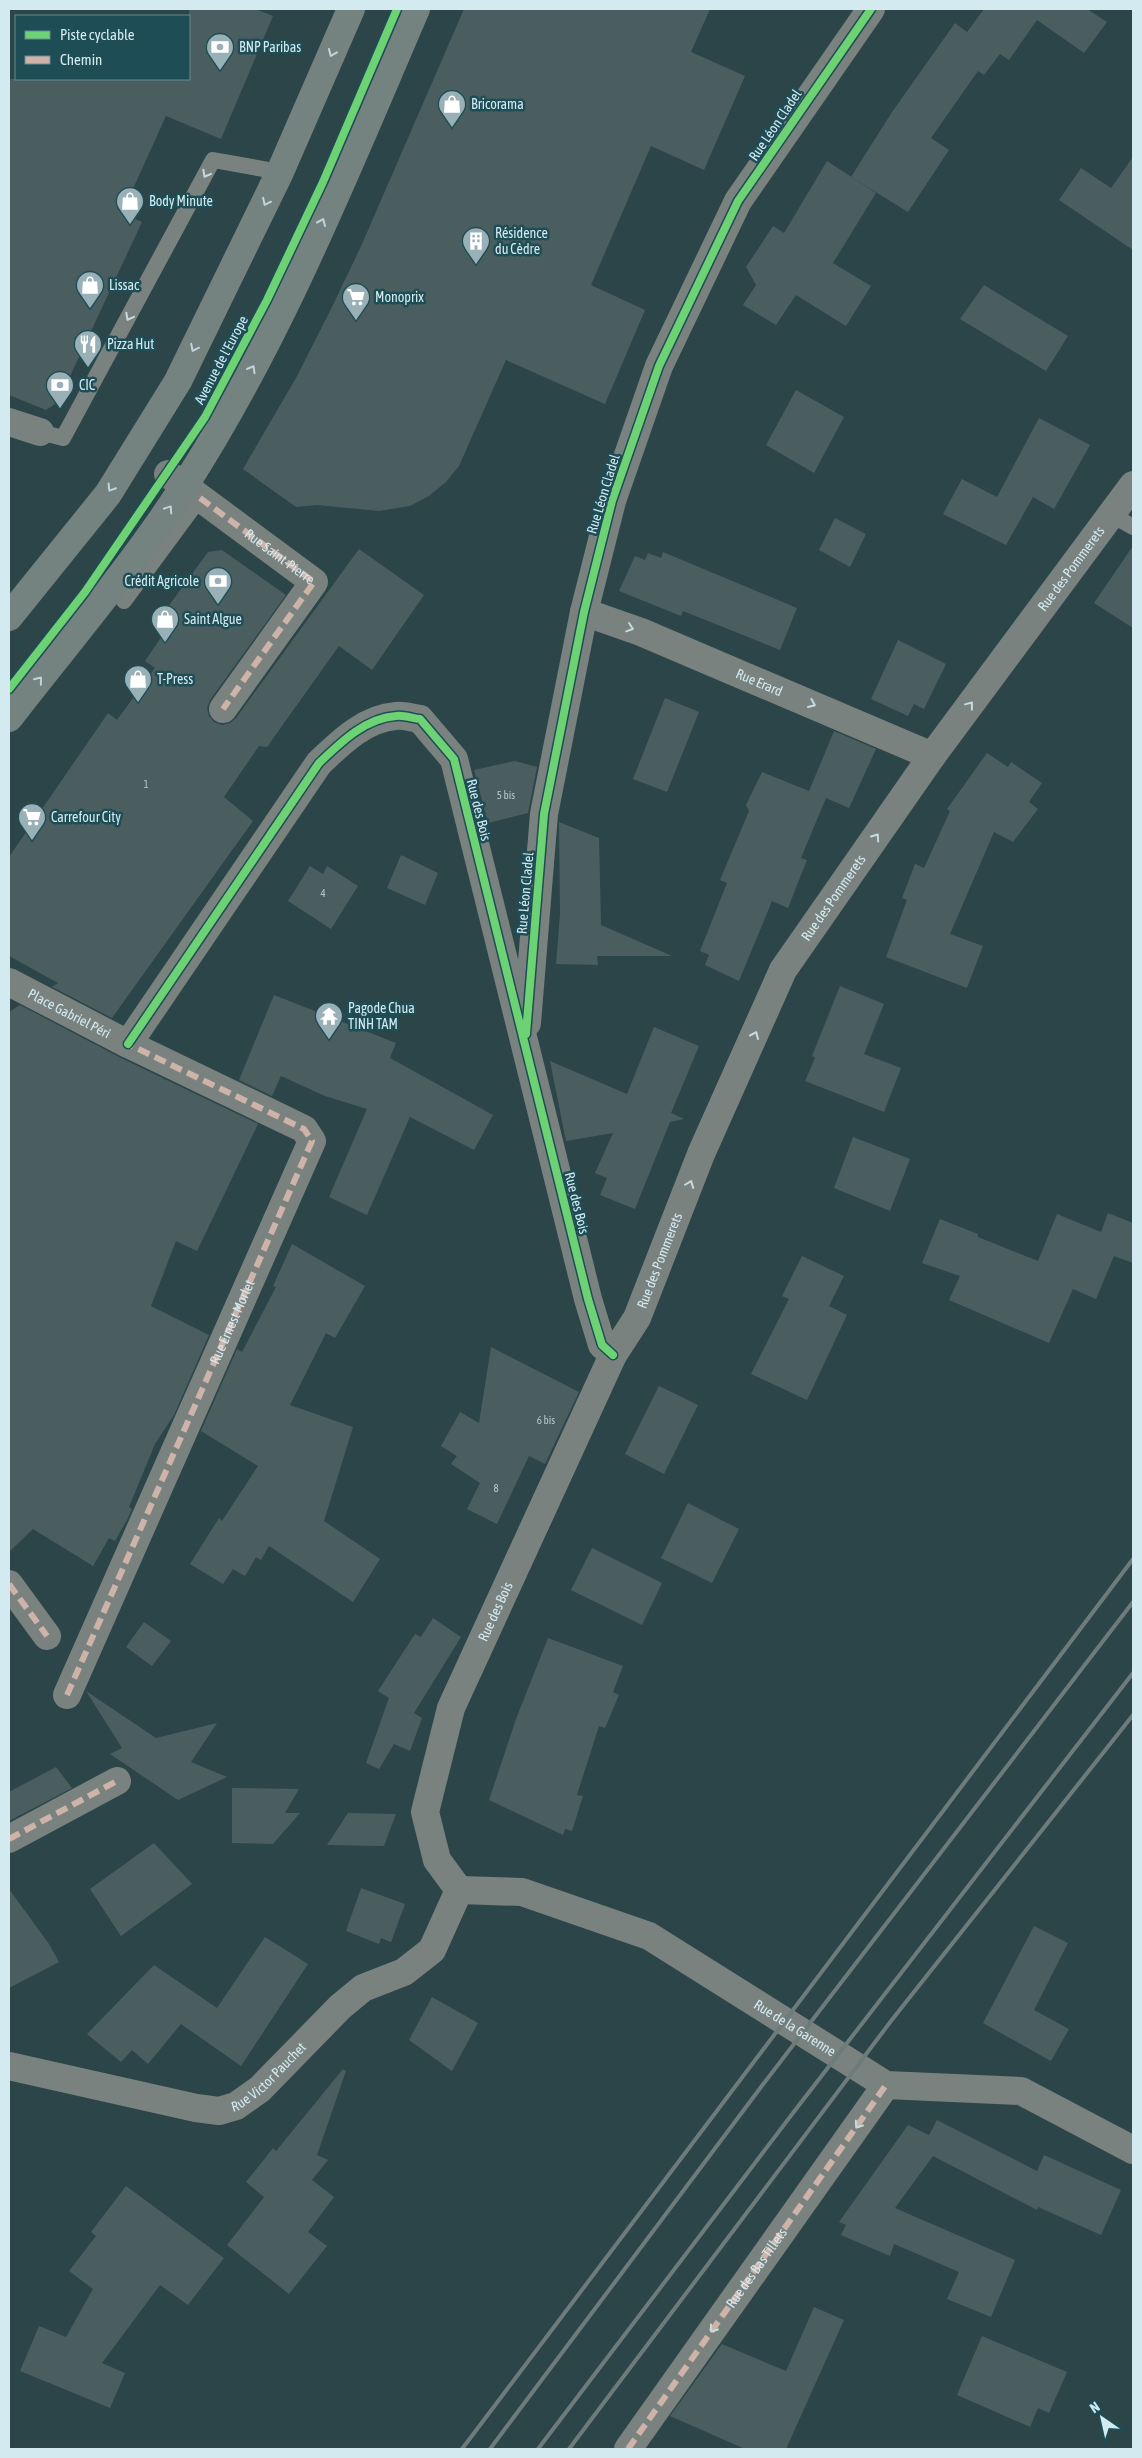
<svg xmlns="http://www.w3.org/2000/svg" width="1142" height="2458" font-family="'Asap Condensed',sans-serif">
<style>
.building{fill:#4a5e60}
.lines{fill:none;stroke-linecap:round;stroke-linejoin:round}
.service{stroke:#7a827f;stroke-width:16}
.minor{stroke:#7a827f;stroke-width:28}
.primary{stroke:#748280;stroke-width:28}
.rail{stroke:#6d7b7b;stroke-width:4}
.quiet{stroke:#ceb3a9;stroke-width:6;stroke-dasharray:12 6;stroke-linecap:butt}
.cycleway-casing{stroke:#1f4d56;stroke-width:11}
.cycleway{stroke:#6cd273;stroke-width:8}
.oneway{stroke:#c0d5da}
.oneway2{stroke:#c6dadf}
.labels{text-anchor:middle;stroke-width:5;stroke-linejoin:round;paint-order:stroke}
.number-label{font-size:11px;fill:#b1c7cc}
.poi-label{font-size:14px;fill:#d3eaf0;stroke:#1f4d56;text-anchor:start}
.street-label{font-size:14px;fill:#d3eaf0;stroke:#1f4d56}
</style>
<rect width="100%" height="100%" fill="#2c4549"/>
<g class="building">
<polygon points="189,9 255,9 273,16 221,139 166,116 122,213 142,222 58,402 46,410 9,395 9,79 189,79"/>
<polygon points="464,9 710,9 691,52 745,76 704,170 651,146 591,285 645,310 605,404 506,360 459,466 446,482 429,496 410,506 379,511 317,505 296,507 243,469 296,378 331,309 362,244"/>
<polygon points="984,9 1087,9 1107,22 1084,53 1037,20 1009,60 1000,54 984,75 978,71 931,138 949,150 908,212 851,177 892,112 955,23 967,32"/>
<polygon points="1133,157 1133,250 1059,200 1081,168 1111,188"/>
<polygon points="827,161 876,193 833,263 871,286 846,326 796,295 776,325 743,305 756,285 746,267 773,226 784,233"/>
<polygon points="984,285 1068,336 1046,371 960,319"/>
<polygon points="796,390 844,417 814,473 766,445"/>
<polygon points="1039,418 1090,445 1054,509 1033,497 1006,545 943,514 962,479 997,497"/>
<polygon points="835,518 866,534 850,567 819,550"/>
<polygon points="1133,546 1133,628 1094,603"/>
<polygon points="359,549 424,595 372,670 339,646 267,747 259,746 224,797 253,821 112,1018 52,987 58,983 9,956 9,857 108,713 117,720 155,668 145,661 164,633 154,626 208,552 222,550 286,595 210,700 207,708 209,716 214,722 222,725 230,723 236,718"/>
<polygon points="663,552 797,608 780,650 683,611 681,616 619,591 635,556 645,560 648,553 661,558"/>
<polygon points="898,640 946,664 924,709 914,704 908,716 871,699"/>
<polygon points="665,698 699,712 667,792 633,779"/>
<polygon points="834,731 876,749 849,808 826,798 801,858 807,860 788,908 772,901 739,981 705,965 709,955 700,951 727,883 720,880 749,811 746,805 762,772 809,791"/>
<polygon points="987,753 1008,767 1011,762 1042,783 1029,802 1038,809 1013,842 994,832 950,934 983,946 967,988 886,957 907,900 902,898 915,864 924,868 950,811 947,809"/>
<polygon points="515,761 537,767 528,813 488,823 474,770"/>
<polygon points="559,822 599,838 601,925 672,956 597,956 598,965 556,964 560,914"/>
<polygon points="401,855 438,873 425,905 387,888"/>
<polygon points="310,866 323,874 327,866 358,886 331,929 288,901"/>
<polygon points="840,986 884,1004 864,1054 901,1068 884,1112 805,1081 815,1058 812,1056"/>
<polygon points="274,995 396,1043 390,1058 493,1115 474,1150 410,1117 367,1215 329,1197 367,1109 325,1096 281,1076 272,1096 239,1080"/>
<polygon points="20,1005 121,1058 258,1124 197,1251 176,1241 151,1306 209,1335 174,1415 155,1444 129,1507 132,1509 127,1520 115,1541 109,1538 93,1566 33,1529 9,1552 9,1012"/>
<polygon points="654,1027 699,1046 671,1113 684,1119 670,1122 635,1209 600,1195 607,1178 595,1173 613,1133 566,1141 550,1061 627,1094"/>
<polygon points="853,1137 910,1159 890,1211 834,1188"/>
<polygon points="1108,1213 1133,1223 1133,1263 1114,1256 1096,1299 1073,1289 1049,1343 949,1300 960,1276 922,1263 940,1219 978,1234 978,1237 1038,1261 1057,1214 1101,1232"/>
<polygon points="292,1244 365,1286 335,1338 326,1333 290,1405 353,1427 324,1521 380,1559 353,1602 269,1546 261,1560 256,1557 245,1576 233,1569 223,1584 190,1564 219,1518 222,1521 258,1466 201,1431 237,1349 242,1352 276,1287 273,1286"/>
<polygon points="802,1256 844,1276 829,1306 847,1315 807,1400 751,1374 789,1299 782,1296"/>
<polygon points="491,1347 579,1392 545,1464 529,1456 497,1524 467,1509 480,1483 451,1464 457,1456 441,1446 460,1412 479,1423"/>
<polygon points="659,1386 698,1405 664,1474 625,1454"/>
<polygon points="688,1503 739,1529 712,1583 661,1558"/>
<polygon points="592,1548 662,1583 642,1625 571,1590"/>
<polygon points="433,1618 461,1637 414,1713 422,1718 410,1751 394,1744 379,1769 366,1763 389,1698 378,1691 415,1634 421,1637"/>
<polygon points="144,1622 171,1641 152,1666 126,1647"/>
<polygon points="548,1638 623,1666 613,1692 619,1695 605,1728 599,1726 577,1795 583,1796 572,1831 565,1829 563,1835 489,1800 516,1719"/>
<polygon points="86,1691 156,1738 217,1723 191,1762 227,1777 178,1800 110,1754 122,1748"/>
<polygon points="56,1767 72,1788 9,1821 9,1792"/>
<polygon points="232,1788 299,1789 285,1813 300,1813 273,1844 232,1843"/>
<polygon points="348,1813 396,1814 384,1846 327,1845"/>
<polygon points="154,1843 192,1884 121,1936 90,1889"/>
<polygon points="361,1888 405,1904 391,1942 381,1938 379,1944 346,1931"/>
<polygon points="9,1889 49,1944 59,1962 9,1988"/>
<polygon points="1034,1926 1068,1943 1034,2010 1069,2029 1051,2061 983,2023"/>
<polygon points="265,1937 308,1964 241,2066 181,2024 148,2064 132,2050 121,2062 87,2034 154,1965 217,2008"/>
<polygon points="432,1997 478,2023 452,2071 409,2040"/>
<polygon points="343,2069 346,2071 317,2155 328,2160 312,2180 334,2197 308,2232 327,2246 289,2294 227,2245 264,2197 246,2182 273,2148 276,2151"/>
<polygon points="937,2120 1037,2171 1044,2155 1121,2190 1101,2235 1038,2207 1037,2210 933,2156 895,2208 1015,2260 991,2317 947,2299 959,2272 894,2244 890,2256 841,2235 846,2225 839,2222 908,2125 929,2135"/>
<polygon points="126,2186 224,2258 188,2305 160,2285 102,2363 125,2373 110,2408 20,2371 39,2326 66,2337 93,2289 69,2271 96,2236 91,2232"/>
<polygon points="814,2307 844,2320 786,2449 745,2449 670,2416 722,2344 786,2371"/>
<polygon points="982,2336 1067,2372 1049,2413 1038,2408 1030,2427 957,2395"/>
</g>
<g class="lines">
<g class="service">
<polyline points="40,432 63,438 213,160 280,172"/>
<polyline points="1112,515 1133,527"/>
<polyline points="124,601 200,498"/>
</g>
<g class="minor">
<polyline points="9,422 40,432"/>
<path id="s1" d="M168,474l146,108 -91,127"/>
<path id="s2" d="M584,612l57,20 291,124"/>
<path id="s3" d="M9,982l119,62 176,85 8,12 -245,554"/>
<polyline points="527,1023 544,814 584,612 612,501 659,366 738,201 871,9"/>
<path d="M128,1044l191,-281c21,-20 46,-45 77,-47 7,-1 16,2 24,3l34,40 134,540 14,46 11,10"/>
<polyline points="9,1584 47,1636"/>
<polyline points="9,1839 117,1781"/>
<path id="s4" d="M459,1890l-22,-30 -12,-48 26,-104 162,-353 24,-37 64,-164 82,-184 149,-214 201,-271"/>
<path id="s5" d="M459,1890l63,2 127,44 237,149 135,6 112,59"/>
<path id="s6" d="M9,2066l187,42 23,3 17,-5 24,-17 80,-82 23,-19 41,-16 28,-22 27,-60"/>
<polyline points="628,2449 886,2085"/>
</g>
<g class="primary">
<polyline points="9,617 108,494 178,381 280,172 351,9"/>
<path d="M9,718c59,-76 122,-150 174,-230 97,-150 163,-317 233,-479"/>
</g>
<g class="rail">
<polyline points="462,2449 1133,1559"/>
<polyline points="490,2449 761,2087 1133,1602"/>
<polyline points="538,2449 796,2109 1133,1673"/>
<polyline points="569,2449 891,2021 1133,1715"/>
</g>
<g class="quiet">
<polyline points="200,498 314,582 223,709"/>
<polyline points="9,1584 47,1636"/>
<path id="s7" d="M67,1695l245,-554 -8,-12 -176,-85"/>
<polyline points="9,1839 117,1781"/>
<path id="s8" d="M628,2449l258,-364"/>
</g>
<g class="cycleway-casing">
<g id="cycleway">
<polyline points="9,689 85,592 205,417 267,300 323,182 397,9"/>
<polyline points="526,1034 544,814 584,612 612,501 659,366 738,201 871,9"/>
<path d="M128,1044l191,-281c21,-20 46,-45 77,-47 7,-1 16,2 24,3l34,40 134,540 14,46 11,10"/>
</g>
</g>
<use href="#cycleway" class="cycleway"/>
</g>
<defs><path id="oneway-chevron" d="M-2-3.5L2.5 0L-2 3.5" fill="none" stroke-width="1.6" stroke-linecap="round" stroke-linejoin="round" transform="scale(1.25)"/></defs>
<g class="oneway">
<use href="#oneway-chevron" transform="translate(332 53) rotate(113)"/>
<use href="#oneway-chevron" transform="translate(266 202) rotate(116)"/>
<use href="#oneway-chevron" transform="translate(322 222) rotate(-66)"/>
<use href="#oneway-chevron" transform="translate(194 348) rotate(116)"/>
<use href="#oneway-chevron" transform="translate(252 369) rotate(-60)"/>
<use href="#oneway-chevron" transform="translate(111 488) rotate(122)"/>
<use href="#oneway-chevron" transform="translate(169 509) rotate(-56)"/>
<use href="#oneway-chevron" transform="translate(39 680) rotate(-52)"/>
</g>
<g class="oneway2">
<use href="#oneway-chevron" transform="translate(206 174) rotate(118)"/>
<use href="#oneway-chevron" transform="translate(129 317) rotate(118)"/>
<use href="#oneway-chevron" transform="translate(630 628) rotate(19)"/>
<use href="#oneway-chevron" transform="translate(812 704) rotate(23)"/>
<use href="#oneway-chevron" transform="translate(970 705) rotate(-53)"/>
<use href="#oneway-chevron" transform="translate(876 837) rotate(-55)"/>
<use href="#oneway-chevron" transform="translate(755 1035) rotate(-66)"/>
<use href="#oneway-chevron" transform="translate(690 1184) rotate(-69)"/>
<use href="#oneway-chevron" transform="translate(858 2125) rotate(125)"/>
<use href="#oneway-chevron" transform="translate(713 2329) rotate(126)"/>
</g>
<defs>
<g id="bank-pin" transform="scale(1.4375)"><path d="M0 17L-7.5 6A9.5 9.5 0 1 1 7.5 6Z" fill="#99b0b6" stroke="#1f4d56"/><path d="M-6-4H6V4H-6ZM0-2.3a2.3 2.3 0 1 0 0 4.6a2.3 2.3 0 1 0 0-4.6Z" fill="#fff"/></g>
<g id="shop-pin" transform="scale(1.4375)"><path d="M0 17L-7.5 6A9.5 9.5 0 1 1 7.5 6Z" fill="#99b0b6" stroke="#1f4d56"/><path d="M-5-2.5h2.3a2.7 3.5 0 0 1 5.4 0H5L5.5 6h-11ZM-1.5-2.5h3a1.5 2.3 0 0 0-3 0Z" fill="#fff"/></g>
<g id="building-pin" transform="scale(1.4375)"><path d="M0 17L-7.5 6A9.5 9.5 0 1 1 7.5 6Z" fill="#99b0b6" stroke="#1f4d56"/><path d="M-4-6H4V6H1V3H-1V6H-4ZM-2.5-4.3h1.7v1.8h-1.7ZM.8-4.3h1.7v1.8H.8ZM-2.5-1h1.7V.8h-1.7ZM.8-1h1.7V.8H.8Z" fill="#fff"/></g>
<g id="supermarket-pin" transform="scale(1.4375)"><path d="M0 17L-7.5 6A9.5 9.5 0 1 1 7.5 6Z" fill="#99b0b6" stroke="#1f4d56"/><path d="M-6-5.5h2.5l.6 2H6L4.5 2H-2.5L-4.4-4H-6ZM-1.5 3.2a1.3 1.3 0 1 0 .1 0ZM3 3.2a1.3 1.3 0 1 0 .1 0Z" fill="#fff"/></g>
<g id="restaurant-pin" transform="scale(1.4375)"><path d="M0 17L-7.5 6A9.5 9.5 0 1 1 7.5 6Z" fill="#99b0b6" stroke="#1f4d56"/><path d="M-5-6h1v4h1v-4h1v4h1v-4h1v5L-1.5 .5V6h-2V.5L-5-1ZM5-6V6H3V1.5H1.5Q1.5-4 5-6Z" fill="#fff"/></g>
<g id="temple-pin" transform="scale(1.4375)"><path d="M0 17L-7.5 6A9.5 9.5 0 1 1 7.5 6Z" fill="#99b0b6" stroke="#1f4d56"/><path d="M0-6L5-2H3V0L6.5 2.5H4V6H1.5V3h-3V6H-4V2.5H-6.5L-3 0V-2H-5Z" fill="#fff"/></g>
</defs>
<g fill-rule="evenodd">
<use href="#bank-pin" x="220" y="47"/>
<use href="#shop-pin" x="452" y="104"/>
<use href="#shop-pin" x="130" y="201"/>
<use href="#building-pin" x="476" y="241"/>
<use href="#shop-pin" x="90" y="285"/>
<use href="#supermarket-pin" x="356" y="297"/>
<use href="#restaurant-pin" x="88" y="344"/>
<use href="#bank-pin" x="60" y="385"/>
<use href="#bank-pin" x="218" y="581"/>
<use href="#shop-pin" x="165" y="619"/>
<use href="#shop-pin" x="138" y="679"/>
<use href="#supermarket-pin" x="32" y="817"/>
<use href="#temple-pin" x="329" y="1016"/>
</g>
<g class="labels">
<g class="number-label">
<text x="146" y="788">1</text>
<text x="506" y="799">5 bis</text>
<text x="323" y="897">4</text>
<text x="546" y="1424">6 bis</text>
<text x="496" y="1492">8</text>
</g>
<g class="poi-label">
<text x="239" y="52">BNP Paribas</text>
<text x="471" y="109">Bricorama</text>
<text x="149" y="206">Body Minute</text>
<text x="495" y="238">Résidence<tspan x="495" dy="16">du Cèdre</tspan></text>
<text x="109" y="290">Lissac</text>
<text x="375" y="302">Monoprix</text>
<text x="107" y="349">Pizza Hut</text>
<text x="79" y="390">CIC</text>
<text x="199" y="586" text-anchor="end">Crédit Agricole</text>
<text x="184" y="624">Saint Algue</text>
<text x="157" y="684">T-Press</text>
<text x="51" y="822">Carrefour City</text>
<text x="348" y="1013">Pagode Chua<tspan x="348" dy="16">TINH TAM</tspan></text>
</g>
<g class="street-label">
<text transform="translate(775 125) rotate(-56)" y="5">Rue Léon Cladel</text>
<text transform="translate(221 360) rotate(-62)" y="5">Avenue de l'Europe</text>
<text transform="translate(603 494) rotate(-73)" y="5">Rue Léon Cladel</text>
<text dy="5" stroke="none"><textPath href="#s1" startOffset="139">Rue Saint-Pierre</textPath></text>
<text dy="5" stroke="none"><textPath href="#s4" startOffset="1498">Rue des Pommerets</textPath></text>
<text dy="5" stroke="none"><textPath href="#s2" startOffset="189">Rue Erard</textPath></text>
<text transform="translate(479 810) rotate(76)" y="5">Rue des Bois</text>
<text transform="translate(525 893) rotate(-85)" y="5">Rue Léon Cladel</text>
<text dy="5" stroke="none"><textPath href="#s4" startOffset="1092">Rue des Pommerets</textPath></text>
<text dy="5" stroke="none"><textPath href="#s3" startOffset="68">Place Gabriel Péri</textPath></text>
<text transform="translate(577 1203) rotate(76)" y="5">Rue des Bois</text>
<text dy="5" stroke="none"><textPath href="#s4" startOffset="688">Rue des Pommerets</textPath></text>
<text dy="5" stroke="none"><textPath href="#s7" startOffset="408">Rue Ernest Morlet</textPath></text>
<text dy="5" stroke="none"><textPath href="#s4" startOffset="300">Rue des Bois</textPath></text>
<text dy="5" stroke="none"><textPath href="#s5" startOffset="370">Rue de la Garenne</textPath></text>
<text dy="5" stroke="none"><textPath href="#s6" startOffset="276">Rue Victor Pauchet</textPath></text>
<text dy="5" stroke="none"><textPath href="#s8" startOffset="222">Rue des Bas Tillets</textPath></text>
</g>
</g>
<rect width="1142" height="2458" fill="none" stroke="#d3eaf0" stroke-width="20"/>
<rect x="15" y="15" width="175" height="65" fill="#1f4d56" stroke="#678c94"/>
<rect x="25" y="31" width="25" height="8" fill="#6cd273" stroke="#678c94"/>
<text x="60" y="40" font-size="15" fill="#d3eaf0">Piste cyclable</text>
<rect x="25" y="56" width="25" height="8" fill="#ceb3a9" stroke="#678c94"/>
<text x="60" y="65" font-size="15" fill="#d3eaf0">Chemin</text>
<g transform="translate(1102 2418) rotate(326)" stroke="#1f4d56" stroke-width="4" paint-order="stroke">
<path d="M0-4L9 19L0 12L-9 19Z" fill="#d3eaf0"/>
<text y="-8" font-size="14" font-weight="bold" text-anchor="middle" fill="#d3eaf0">N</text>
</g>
</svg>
